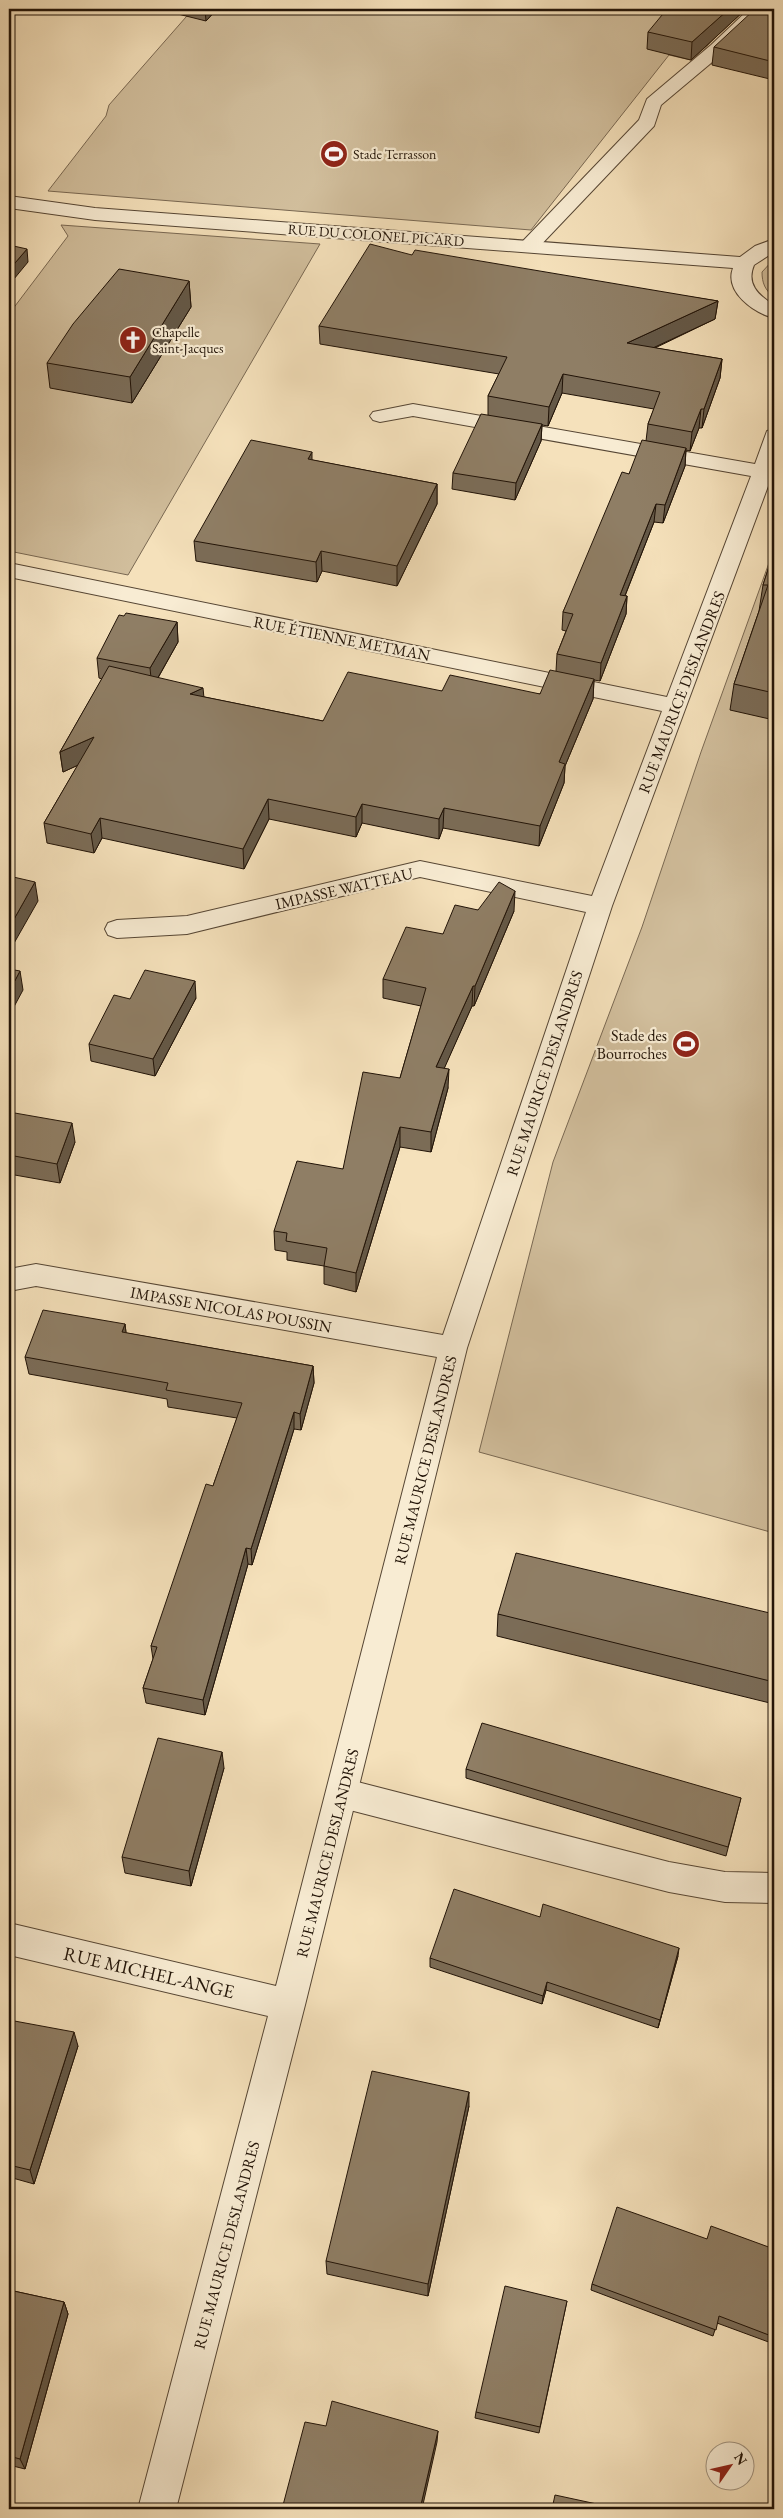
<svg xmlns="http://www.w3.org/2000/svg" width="783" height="2518" font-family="'EB Garamond',serif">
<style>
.green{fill:#d1be9c;stroke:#796852}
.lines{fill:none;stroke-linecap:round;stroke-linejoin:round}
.service-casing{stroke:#564634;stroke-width:2}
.minor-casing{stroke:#564634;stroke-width:2}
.service{fill:#f8ecd3;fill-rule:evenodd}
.minor{fill:#f8ecd3;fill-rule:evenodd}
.wall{fill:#7b6c57;stroke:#211307}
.shaded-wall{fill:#645847;stroke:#211307}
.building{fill:#8f7e65;stroke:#211307}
.labels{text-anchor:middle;stroke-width:4.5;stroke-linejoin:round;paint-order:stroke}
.far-poi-label{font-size:14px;fill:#211307;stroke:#f8ecd3;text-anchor:start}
.far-street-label{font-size:14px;fill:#211307;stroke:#f8ecd3}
.street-label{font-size:16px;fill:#211307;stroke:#f8ecd3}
.poi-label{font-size:16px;fill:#211307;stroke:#f8ecd3;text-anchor:end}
.near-street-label{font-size:19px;fill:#211307;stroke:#f8ecd3}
</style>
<rect width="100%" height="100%" fill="#f5e1bb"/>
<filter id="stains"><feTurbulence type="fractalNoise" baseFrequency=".004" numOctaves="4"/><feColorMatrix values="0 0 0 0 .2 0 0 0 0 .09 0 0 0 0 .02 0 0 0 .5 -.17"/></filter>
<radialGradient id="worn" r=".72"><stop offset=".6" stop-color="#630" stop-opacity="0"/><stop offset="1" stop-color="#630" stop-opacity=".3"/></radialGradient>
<g class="green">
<polygon points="193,9 737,9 695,61 669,55 531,230 48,191 106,116 109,105"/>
<polygon points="61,225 320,244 128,575 9,551 9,314 68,236"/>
<path d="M774,259v38c-9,-7 -12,-14 -12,-25z"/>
<polygon points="774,549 774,1533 479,1452 553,1162 642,927 701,752"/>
</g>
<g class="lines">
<g class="service-casing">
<g id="service">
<polygon points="749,9 768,9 723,53 661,105 654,126 536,250 522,250 519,246 522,242 639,120 647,99 711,45"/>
<polygon points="342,1778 669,1862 725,1872 774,1873 774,1903 725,1902 669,1892 342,1808 331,1803 326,1793 331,1783"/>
</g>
</g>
<g class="minor-casing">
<g id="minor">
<path d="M9,196l86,12 645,49 15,-11 19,-7v13l-20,13c-8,19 4,30 20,40v13c-20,-5 -50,-26 -41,-50l-638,-48 -86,-12z"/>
<polygon points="413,404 755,464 767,431 774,429 774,470 612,906 467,1348 305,2005 176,2509 138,2509 268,2016 9,1955 9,1923 276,1986 437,1357 36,1286 9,1291 9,1269 36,1264 443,1335 586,912 420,877 187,934 117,938 108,935 105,929 108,923 117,920 187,916 420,861 592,896 662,711 9,577 9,563 667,697 751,476 413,416 380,422 373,420 370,416 373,412"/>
</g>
</g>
<use href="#service" class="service"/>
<use href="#minor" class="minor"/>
</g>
<g class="wall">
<polygon points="158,9 217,9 206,21"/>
<polygon points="746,9 691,60 647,49 648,32"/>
<polygon points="774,9 774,80 712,65 714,47"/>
<polygon points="412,255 718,301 715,319 655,348 722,359 720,378 702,428 699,428 690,451 686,450 685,466 663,523 654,522 625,596 627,596 626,614 600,681 594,680 593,699 565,766 564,783 539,846 443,828 439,839 362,823 356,837 269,819 244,869 102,838 94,853 47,843 44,823 78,765 63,772 60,752 102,679 99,678 97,658 177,622 178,642 158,678 204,697 323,721 442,691 540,694 556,671 557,654 566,631 562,630 563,612 629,474 646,441 648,424 654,409 562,393 548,426 542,425 541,441 515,500 452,489 453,473 488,415 488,396 499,374 320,344 319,326"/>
<polygon points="189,281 191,307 132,403 50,388 47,363"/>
<polygon points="312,460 437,484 437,504 397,586 322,571 317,582 196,561 194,541"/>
<polygon points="774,551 774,720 730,710 734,684 759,611 763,585"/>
<polygon points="478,910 514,911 474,1006 472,1006 444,1068 448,1088 431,1152 400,1147 356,1292 324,1284 324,1266 287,1260 287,1252 275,1250 274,1231 343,1169 400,1078 421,1006 383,998 383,979 443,934"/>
<polygon points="196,998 155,1076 91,1061 89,1044 130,999"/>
<polygon points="9,1112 75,1142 60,1183 9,1174"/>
<polygon points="125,1324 126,1333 313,1366 314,1383 301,1430 294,1429 252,1565 248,1564 205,1715 146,1703 143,1688 153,1659 151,1646 213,1486 237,1418 168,1407 167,1399 29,1374 25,1357"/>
<polygon points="498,1614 774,1614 774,1704 497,1636"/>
<polygon points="224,1768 191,1886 125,1873 122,1857"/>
<polygon points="466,1769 741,1798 726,1856 466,1778"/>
<polygon points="540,1917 678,1956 658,2028 546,1990 542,2004 430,1967 430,1958"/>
<polygon points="9,2020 78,2046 34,2184 9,2177"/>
<polygon points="469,2106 428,2296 327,2274 326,2261"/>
<polygon points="707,2239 774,2249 774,2344 717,2323 713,2336 591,2290 592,2284"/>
<polygon points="9,2290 64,2302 68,2314 25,2469 9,2465"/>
<polygon points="567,2301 539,2433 475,2418 476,2412"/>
</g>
<g class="shaded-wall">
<polygon points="205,9 217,9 206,21"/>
<polygon points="729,9 746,9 691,60 692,42"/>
<polygon points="27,249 28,262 9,285 9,270"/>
<polygon points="189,281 191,307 132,403 130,377"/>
<polygon points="718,301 715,319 625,361 627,343"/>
<polygon points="722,359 720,378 702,428 704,409"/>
<polygon points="563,374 562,393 548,426 549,407"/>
<polygon points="701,409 699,428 690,451 692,432"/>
<polygon points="542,424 541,441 515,500 516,483"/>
<polygon points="686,448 685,466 663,523 665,505"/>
<polygon points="312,452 312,471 308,459"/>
<polygon points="437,484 437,504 397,586 397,566"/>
<polygon points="656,504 654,522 618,613 620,595"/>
<polygon points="321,551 322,571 317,582 316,562"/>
<polygon points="627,596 626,614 600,681 601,663"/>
<polygon points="177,622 178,642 152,688 150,668"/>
<polygon points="594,679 593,699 565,766 564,783 539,846 540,826 559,762"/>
<polygon points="203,688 205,708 190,694"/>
<polygon points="94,737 96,757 63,772 60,752"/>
<polygon points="268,799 269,819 244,869 243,849"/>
<polygon points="362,804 362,823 356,837 356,817"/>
<polygon points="444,808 443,828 439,839 439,819"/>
<polygon points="100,818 102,838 94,853 91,834"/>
<polygon points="35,882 38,901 9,952 9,928"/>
<polygon points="515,891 514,911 474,1006 475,986"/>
<polygon points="20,971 23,990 9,1016 9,992"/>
<polygon points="195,981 196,998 155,1076 153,1059"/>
<polygon points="473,986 472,1006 436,1087 436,1067"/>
<polygon points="449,1069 448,1088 431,1152 431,1132"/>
<polygon points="72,1123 75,1142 60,1183 57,1164"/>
<polygon points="400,1127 400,1147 356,1292 356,1273"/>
<polygon points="125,1324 127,1341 122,1332"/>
<polygon points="313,1366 314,1383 301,1430 300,1414"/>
<polygon points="294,1412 294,1429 252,1565 251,1549"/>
<polygon points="246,1548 248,1564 205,1715 203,1700"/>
<polygon points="222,1752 224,1768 191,1886 189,1871"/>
<polygon points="679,1948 678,1956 658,2028 660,2020"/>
<polygon points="547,1982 546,1990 542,2004 543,1996"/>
<polygon points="74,2032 78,2046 34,2184 30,2170"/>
<polygon points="469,2092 469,2106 428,2296 428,2284"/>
<polygon points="64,2302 68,2314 25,2469 20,2459"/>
<polygon points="438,2431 437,2442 422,2509 420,2509"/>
</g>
<g class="building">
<polygon points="667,9 729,9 692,42 648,32"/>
<polygon points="755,9 774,9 774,62 714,47"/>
<polygon points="370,244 412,255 415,250 718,301 627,343 722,359 704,409 701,409 692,432 648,424 660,392 563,374 549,407 488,396 507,357 319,326"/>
<polygon points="9,245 27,249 9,270"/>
<polygon points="119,269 189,281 130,377 47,363 73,324"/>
<polygon points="481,414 542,424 516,483 453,473"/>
<polygon points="251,440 312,452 308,459 437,484 397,566 321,551 316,562 194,541"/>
<polygon points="642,440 686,448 665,505 656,504 620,595 627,596 601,663 557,654 573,614 563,612 622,472 629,474"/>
<polygon points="774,551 774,693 734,684 768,585 763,585"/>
<polygon points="126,613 177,622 150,668 97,658 119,615 124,616"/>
<polygon points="109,666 203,688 190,694 323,721 348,672 442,691 450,675 540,694 550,670 594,679 559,762 565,764 540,826 444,808 439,819 362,804 356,817 268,799 243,849 100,818 91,834 44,823 94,737 60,752"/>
<polygon points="9,876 35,882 9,928"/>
<polygon points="499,882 515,891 475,986 473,986 436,1067 449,1069 431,1132 400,1127 356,1273 324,1266 327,1248 286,1241 287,1233 274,1231 297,1161 343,1169 363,1072 400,1078 426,988 383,979 406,927 443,934 455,905 478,910"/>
<polygon points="9,969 20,971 9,992"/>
<polygon points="145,970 195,981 153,1059 89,1044 114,995 130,999"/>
<polygon points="9,1112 72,1123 57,1164 9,1155"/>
<polygon points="43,1310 125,1324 122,1332 313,1366 300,1414 294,1412 251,1549 246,1548 203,1700 143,1688 157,1647 151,1646 206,1484 213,1486 242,1403 166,1390 168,1383 25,1357"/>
<polygon points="516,1553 774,1614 774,1682 498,1614"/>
<polygon points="482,1723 741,1798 728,1847 466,1769"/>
<polygon points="158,1738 222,1752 189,1871 122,1857"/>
<polygon points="454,1889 540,1917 543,1904 679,1948 660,2020 547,1982 543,1996 430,1958"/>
<polygon points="9,2020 74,2032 30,2170 9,2165"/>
<polygon points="372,2071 469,2092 428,2284 326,2261"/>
<polygon points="617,2207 707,2239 711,2226 774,2249 774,2337 719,2316 716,2330 592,2284"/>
<polygon points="505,2286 567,2301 540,2427 476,2412"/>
<polygon points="9,2290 64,2302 20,2459 9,2456"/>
<polygon points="332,2401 438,2431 420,2509 282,2509 305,2422 326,2426"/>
<polygon points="555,2495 620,2509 552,2509"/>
</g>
<defs>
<g id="stadium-disc" transform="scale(1.4375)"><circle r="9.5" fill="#8f2418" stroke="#f8ecd3"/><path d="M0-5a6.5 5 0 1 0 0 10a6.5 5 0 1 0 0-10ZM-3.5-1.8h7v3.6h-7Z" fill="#fff"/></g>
<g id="church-disc" transform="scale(1.4375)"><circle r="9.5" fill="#8f2418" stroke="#f8ecd3"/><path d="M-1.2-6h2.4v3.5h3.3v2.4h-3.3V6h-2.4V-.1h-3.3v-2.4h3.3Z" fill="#fff"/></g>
</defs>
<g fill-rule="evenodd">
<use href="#stadium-disc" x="334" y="154"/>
<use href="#church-disc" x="133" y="340"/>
<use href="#stadium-disc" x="686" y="1044"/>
</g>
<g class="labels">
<g class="far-poi-label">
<text x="353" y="159">Stade Terrasson</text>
<text x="152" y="337">Chapelle<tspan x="152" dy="16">Saint-Jacques</tspan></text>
</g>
<g class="far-street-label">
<text transform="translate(376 235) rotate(4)" y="5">RUE DU COLONEL PICARD</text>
</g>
<g class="street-label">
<text transform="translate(342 638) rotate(11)" y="6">RUE ÉTIENNE METMAN</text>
<text transform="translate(681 692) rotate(-69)" y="6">RUE MAURICE DESLANDRES</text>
<text transform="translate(344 888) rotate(-13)" y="6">IMPASSE WATTEAU</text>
<text transform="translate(544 1073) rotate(-72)" y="6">RUE MAURICE DESLANDRES</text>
<text transform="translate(231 1309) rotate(10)" y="6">IMPASSE NICOLAS POUSSIN</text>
<text transform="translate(425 1460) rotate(-76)" y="6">RUE MAURICE DESLANDRES</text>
<text transform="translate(327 1853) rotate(-76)" y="6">RUE MAURICE DESLANDRES</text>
<text transform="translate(226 2245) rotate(-75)" y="6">RUE MAURICE DESLANDRES</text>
</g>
<g class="poi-label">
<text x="667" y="1041">Stade des<tspan x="667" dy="18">Bourroches</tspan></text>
</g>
<g class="near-street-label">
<text transform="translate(149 1972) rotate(13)" y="7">RUE MICHEL-ANGE</text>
</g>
</g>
<rect width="783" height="2518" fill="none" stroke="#f5e1bb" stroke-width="30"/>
<rect x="10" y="10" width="763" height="2498" fill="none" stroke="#211307" stroke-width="2.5"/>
<rect x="15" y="15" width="753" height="2488" fill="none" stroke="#211307"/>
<g transform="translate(730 2466) rotate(56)"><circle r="24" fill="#f8ecd3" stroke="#a29581"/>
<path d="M0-4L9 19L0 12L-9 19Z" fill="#8f2418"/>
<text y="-8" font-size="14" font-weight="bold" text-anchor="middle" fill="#211307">N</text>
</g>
<rect width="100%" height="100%" filter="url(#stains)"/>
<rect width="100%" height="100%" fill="url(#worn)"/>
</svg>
